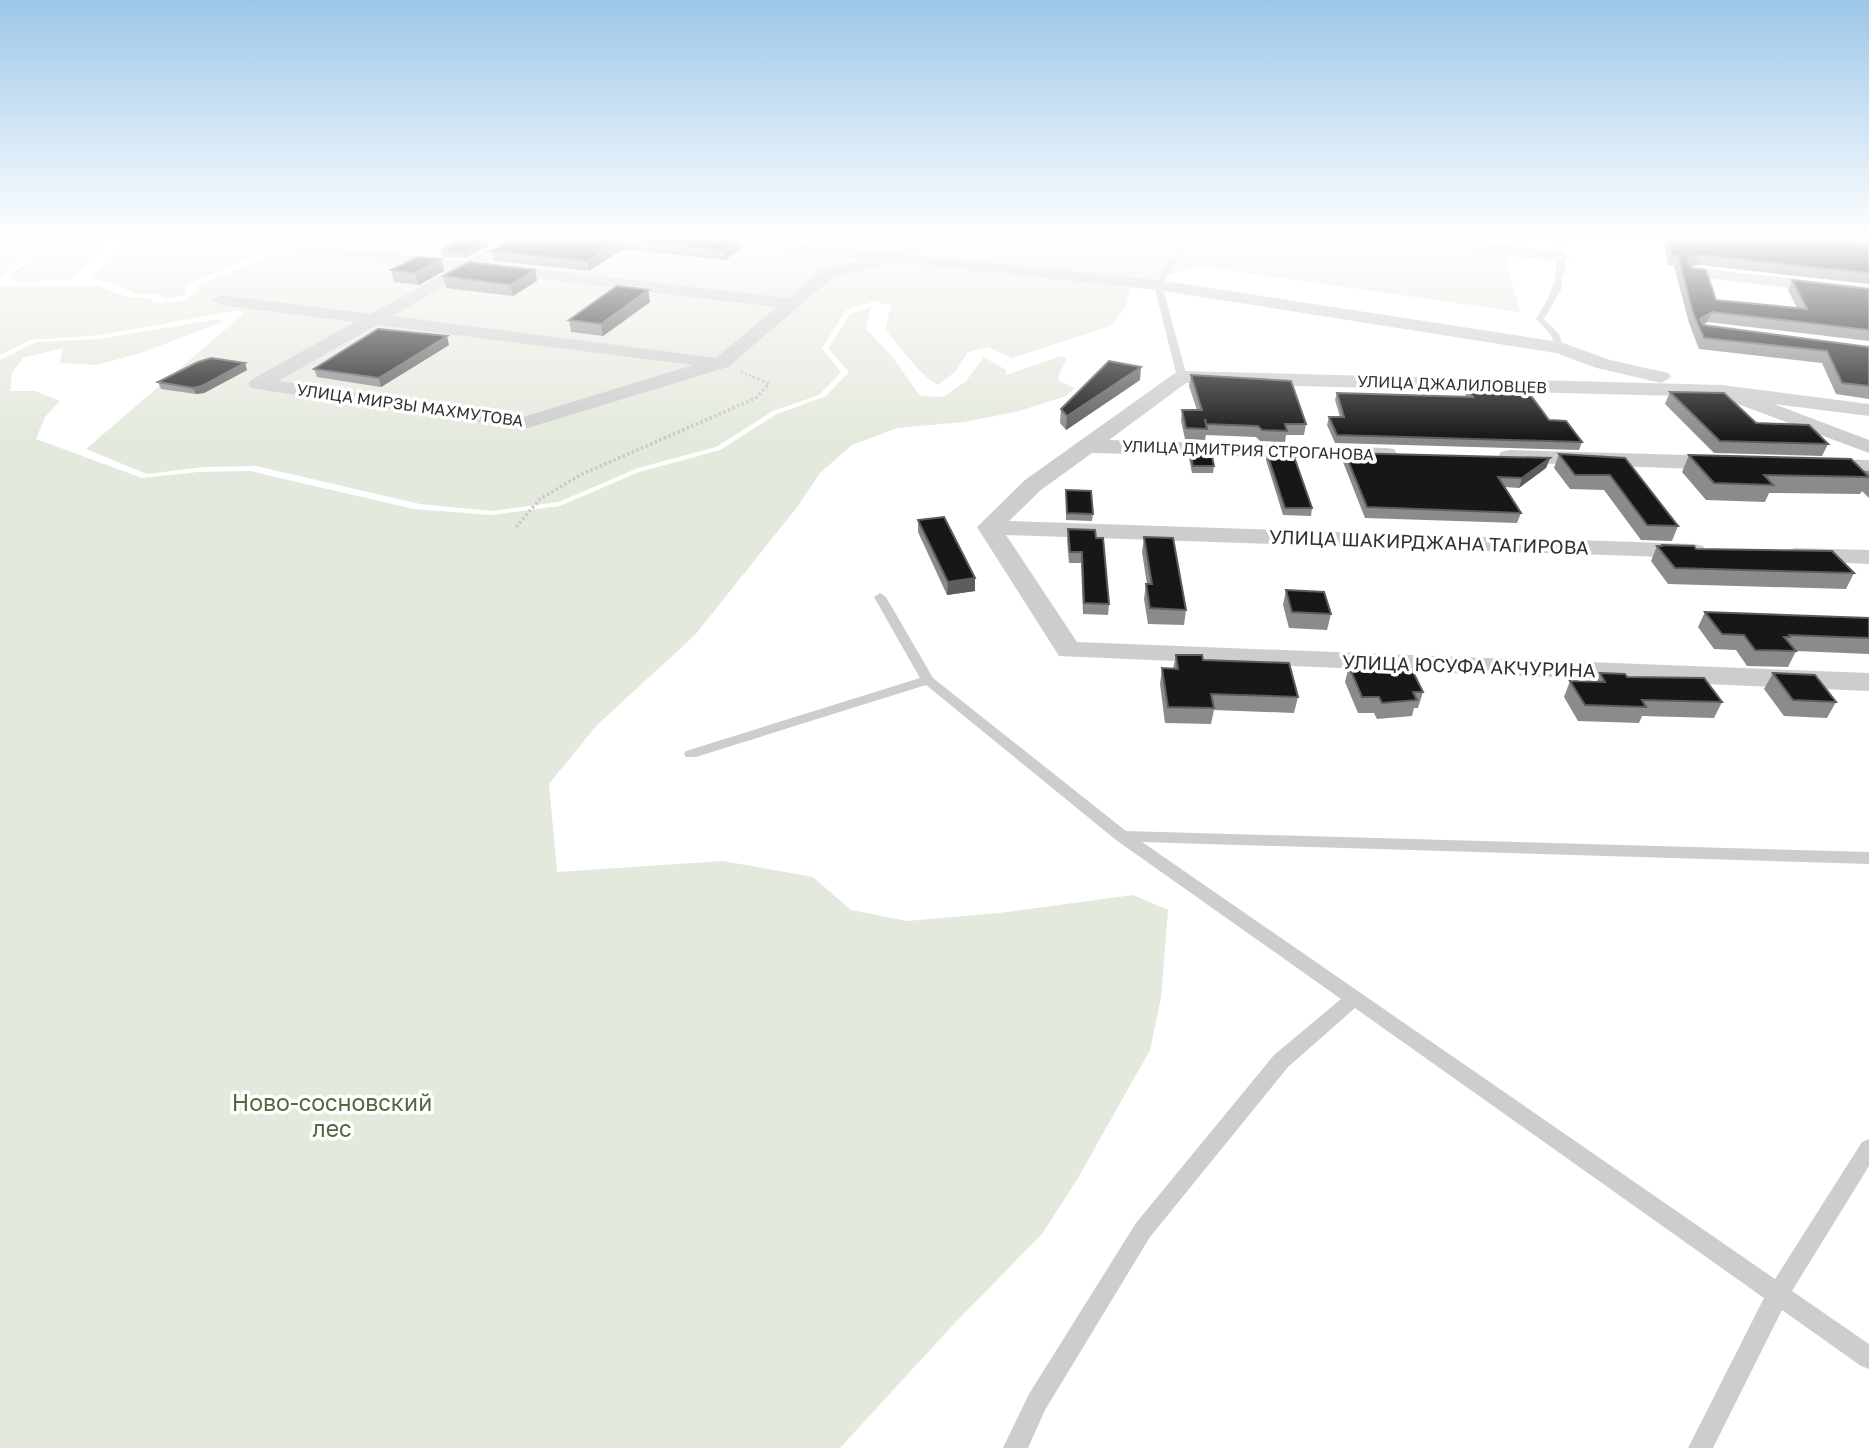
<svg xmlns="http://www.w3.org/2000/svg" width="1869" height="1448" font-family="'Golos Text',sans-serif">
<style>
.green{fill:#e4e9dd}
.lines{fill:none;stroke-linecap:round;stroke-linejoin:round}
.path-far1{stroke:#cacaca;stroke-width:2.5;stroke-dasharray:2 2;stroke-linecap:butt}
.path{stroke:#cacaca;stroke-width:3.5;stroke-dasharray:2.5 2.5;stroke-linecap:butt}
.service{fill:#cdcdcd;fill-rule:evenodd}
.minor{fill:#cdcdcd;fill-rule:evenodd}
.wall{fill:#8b8b8b}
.shaded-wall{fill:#5d5d5d}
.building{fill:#171717;stroke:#5d5d5d;stroke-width:2}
.labels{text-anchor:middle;stroke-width:7;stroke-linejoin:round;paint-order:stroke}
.far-street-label{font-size:16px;fill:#303030;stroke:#fff}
.street-label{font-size:19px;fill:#303030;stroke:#fff}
.near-park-label{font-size:23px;fill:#576841;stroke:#fff}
</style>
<rect width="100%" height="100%" fill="#fff"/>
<g class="green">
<polygon points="0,236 64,236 0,271"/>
<polygon points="68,236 110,236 80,271 68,280 16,282 10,275"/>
<path d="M134,236h152l-36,22 -64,27 -1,10 -20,4c-9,-8 -21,-2 -32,-6 -16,-8 -22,-12 -41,-14l-2,-2 21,-15 1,-7z"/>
<path d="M301,236h1198l21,76 -323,-46 -67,22 -5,20 -15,18 -98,32 -24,-11 -20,5 -12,19 -18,14c-22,-13 -35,-36 -53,-55l6,-25 -16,-4 -29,9 -24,38 19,24 -22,23 -46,16 -57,36 -78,21 -79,34 -67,9 -72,-7 -164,-38 -52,1 -57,7 -61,-25 157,-135 -3,-4 -139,25 -71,5 -30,15v-69h98l27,11 25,1 4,5 29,-2 15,-9 1,-7 62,-25z"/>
<polygon points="871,307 866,329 891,355 920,396 943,397 966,381 984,357 1006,370 1006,375 1061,356 1067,358 1058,377 1059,381 1075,388 1066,396 1019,411 964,422 897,428 852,445 820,473 798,506 695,635 596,726 549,784 557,872 723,861 813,877 851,910 907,921 999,913 1133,895 1168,910 1161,998 1150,1050 1078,1178 1042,1234 952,1326 840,1448 0,1448 0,360 36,342 98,339 219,319 222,322 141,353 96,365 60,363 63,348 23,358 12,373 10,391 35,391 60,401 45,417 36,439 142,478 198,472 250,471 414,509 491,515 560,506 639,472 720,450 777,414 826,396 849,372 828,348 850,314"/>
</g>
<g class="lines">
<g class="path-far1">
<polyline points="0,251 40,252 0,275"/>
<polyline points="40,252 69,236"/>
<polyline points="741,372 753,377"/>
</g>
<polyline class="path" points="516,527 540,499 580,475 756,398 769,384 749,375"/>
<g class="service">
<polygon points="1185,236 1193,236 1162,285 1187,377 1182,380 1177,377 1154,285"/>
<path d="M1553,236h8l5,31 -5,11 1,10 -18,31 15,15 5,14 -4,3 -4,-3 -5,-13 -15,-16c20,-34 24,-43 17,-83z"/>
<polygon points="880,593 886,597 933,678 1126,831 1869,852 1869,864 1142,842 1775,1279 1862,1142 1869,1139 1869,1166 1792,1291 1869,1344 1869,1369 1861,1366 1782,1310 1713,1448 1688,1448 1764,1298 1355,1008 1288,1067 1150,1237 1045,1410 1028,1448 1003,1448 1029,1394 1136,1223 1274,1055 1341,999 1116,840 926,685 696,757 686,757 684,754 686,751 920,678 874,597"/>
</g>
<g class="minor">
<path d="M512,236h19l-45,27 302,35 33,-28 45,-11 -178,-18 -8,-5h52l162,17 31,-17h16l-8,9 -19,10 244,25 402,62 50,18 58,13 3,4 -10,6 -64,-15 -41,-15 -398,-63 -263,-28 -62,15 -105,90 -204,62 -273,-41 -3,-4 3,-4 104,-58 -134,-17 -9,-5 9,-5 150,19 81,-45 -153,-17 -8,-5 3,-3 172,17zM471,271l306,36 -61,51 -324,-42zM377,325l316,40 -170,52 -245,-36z"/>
<polygon points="1382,236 1428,236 1562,252 1570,257 1562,262 1390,241"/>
<polygon points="1853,236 1869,236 1869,250 1860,249"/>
<polygon points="1694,268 1869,287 1869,297 1688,276 1686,273 1688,270"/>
<polygon points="1182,371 1722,385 1869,404 1869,416 1774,404 1869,440 1869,453 1719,397 1186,383 1109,440 1386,448 1394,449 1397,454 1394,459 1386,460 1092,453 1041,490 1009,521 1694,544 1703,546 1706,551 1703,556 1694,558 1006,535 1077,642 1869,673 1869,691 1059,656 977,527 1025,480 1175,373"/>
<polygon points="1509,450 1725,456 1733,458 1736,463 1733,468 1725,470 1501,462 1498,457 1501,452"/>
<polygon points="1820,459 1869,460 1869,474 1812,471 1809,466 1812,461"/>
<polygon points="1796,548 1869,550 1869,564 1787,560 1784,555 1787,550"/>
</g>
</g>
<g class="wall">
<polygon points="569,236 739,239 740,249 725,260 623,249 589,271 494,261 492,251 557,243"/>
<polygon points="1663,236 1790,236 1869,244 1869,284 1698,265 1691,267 1716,300 1797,308 1788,290 1792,280 1869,289 1869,341 1707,322 1704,325 1869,347 1869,399 1836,394 1822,363 1699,349 1689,323 1674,266 1668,265"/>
<polygon points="1835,236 1869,236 1869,239"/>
<polygon points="490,245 465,258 442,256 441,250"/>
<polygon points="441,259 444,271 419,285 394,282 391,270"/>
<polygon points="535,270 537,281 513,296 446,288 443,276"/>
<polygon points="648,290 650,302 603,336 571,332 569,320"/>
<polygon points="449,345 381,387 317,377 314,369"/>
<polygon points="245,363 247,370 204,393 196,394 161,389 158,382"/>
<polygon points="1191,375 1306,424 1304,435 1286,435 1285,442 1260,441 1256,437 1206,435 1205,440 1185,439 1181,421 1182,410 1197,410 1189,386"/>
<polygon points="1140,380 1066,430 1060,423 1061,409"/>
<polygon points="1467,389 1549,420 1582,442 1579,450 1335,443 1327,425 1329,417 1340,417 1335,400 1337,393 1465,397"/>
<polygon points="1670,392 1756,423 1828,444 1822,456 1714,453 1665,404"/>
<polygon points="1190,451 1214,466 1213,473 1192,473 1189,458"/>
<polygon points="1267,453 1312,508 1311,516 1283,515 1266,460"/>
<polygon points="1345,453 1550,458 1546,468 1519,488 1505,487 1521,513 1517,523 1365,518 1343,462"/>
<polygon points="1559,454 1625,458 1678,526 1672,541 1641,540 1604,490 1570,489 1554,468"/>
<polygon points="1689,455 1869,471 1869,498 1862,491 1860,494 1769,493 1765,502 1706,500 1682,472"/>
<polygon points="1066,490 1093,514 1092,521 1066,520"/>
<polygon points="918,520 975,578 975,591 947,595 918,532"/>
<polygon points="1068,529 1096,538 1109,604 1108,615 1083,614 1081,563 1069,563 1067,540"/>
<polygon points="1144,537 1186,610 1184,625 1148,624 1144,599 1146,584 1147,584 1142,552"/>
<polygon points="1661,545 1696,549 1854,573 1846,589 1668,584 1651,561 1657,546 1661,546"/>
<polygon points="1286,590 1331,614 1327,630 1289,628 1283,605"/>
<polygon points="1705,612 1869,618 1869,654 1796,651 1788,667 1747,666 1736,650 1714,649 1698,627"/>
<polygon points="1176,655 1203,660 1298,697 1294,713 1214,710 1211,724 1165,723 1160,684 1162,668 1173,669"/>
<polygon points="1349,666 1423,692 1418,708 1414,708 1412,716 1377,719 1374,713 1358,713 1345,682"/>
<polygon points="1600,673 1627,677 1722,702 1714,718 1642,716 1639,723 1578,721 1564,697 1570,681 1597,682"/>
<polygon points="1773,673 1836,702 1827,718 1784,716 1764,689"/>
</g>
<g class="shaded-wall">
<polygon points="621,239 623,249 589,271 587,261"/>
<polygon points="739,239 740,249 725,260 724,250"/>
<polygon points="489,240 490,245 465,258 464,253"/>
<polygon points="1701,255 1698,265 1687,268 1688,261 1691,257"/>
<polygon points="441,259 444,271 419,285 415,273"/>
<polygon points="535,270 537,281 513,296 510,285"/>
<polygon points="648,290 650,302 603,336 601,324"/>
<polygon points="1712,312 1707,322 1699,327 1700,319"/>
<polygon points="447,336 449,345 381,387 379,378"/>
<polygon points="245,363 247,370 204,393 196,394 193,388"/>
<polygon points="1141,367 1140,380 1066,430 1067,416"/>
<polygon points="1550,458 1546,468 1519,488 1522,478"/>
<polygon points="975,578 975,591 947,595 948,582"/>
</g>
<g class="building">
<polygon points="569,236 707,236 739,239 724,250 621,239 587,261 492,251 514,238 557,243"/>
<polygon points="1668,236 1790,236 1869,244 1869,273 1701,255 1691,257 1688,261 1692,268 1706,270 1716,300 1807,309 1792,280 1869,289 1869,330 1712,312 1700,319 1703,325 1869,347 1869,386 1842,383 1827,351 1704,338 1693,313 1678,256 1672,255"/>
<polygon points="466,237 489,240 464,253 441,250"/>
<polygon points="417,257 441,259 415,273 391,270"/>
<polygon points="469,262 535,270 510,285 443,276"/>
<polygon points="617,286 648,290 601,324 569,320"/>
<polygon points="378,329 447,336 379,378 314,369"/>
<polygon points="211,358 245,363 202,386 193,388 158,382 198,362"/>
<polygon points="1109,361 1141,367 1067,416 1061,409"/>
<polygon points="1191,375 1291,381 1306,424 1285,424 1287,431 1262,430 1258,426 1206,424 1205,419 1207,429 1186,428 1182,410 1202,410"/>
<polygon points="1467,389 1529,393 1549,420 1566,421 1582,442 1337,435 1329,417 1344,417 1337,393 1473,397"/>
<polygon points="1670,392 1724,393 1756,423 1809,425 1828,444 1720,441"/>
<polygon points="1190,451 1211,452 1214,466 1193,466"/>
<polygon points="1267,453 1293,454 1312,508 1285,508"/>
<polygon points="1345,453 1550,458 1522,478 1498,477 1521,513 1367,507"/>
<polygon points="1559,454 1625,458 1678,526 1647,525 1610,475 1575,475"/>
<polygon points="1689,455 1851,459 1869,477 1764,475 1773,485 1714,483"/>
<polygon points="1066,490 1091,491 1093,514 1067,513"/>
<polygon points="944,517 975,578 948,582 918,520"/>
<polygon points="1068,529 1095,530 1096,538 1103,538 1109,604 1084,603 1082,552 1070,552"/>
<polygon points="1144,537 1173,538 1186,610 1150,608 1146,584 1152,584"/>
<polygon points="1661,545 1694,546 1696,549 1832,551 1854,573 1675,568 1657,546 1663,546"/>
<polygon points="1286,590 1324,592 1331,614 1292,612"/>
<polygon points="1705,612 1869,618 1869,638 1789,635 1790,637 1784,637 1796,651 1755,650 1744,635 1722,634"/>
<polygon points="1176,655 1202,655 1203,660 1289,663 1298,697 1211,694 1214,708 1168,707 1162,668 1178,669"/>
<polygon points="1349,666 1410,666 1423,692 1413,692 1417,700 1382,703 1379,697 1362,697"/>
<polygon points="1600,673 1625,674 1627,677 1704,678 1722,702 1642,700 1646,707 1585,705 1570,681 1605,682"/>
<polygon points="1773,673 1815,675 1836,702 1793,700"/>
</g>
<linearGradient id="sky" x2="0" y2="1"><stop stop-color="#9cc6e8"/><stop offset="0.54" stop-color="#fff"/><stop offset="1" stop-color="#fff" stop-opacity="0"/></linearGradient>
<rect width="1869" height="439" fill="url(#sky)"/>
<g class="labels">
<g class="far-street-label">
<text transform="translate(1452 384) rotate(2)" y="6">УЛИЦА ДЖАЛИЛОВЦЕВ</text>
<text transform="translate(410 405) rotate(8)" y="6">УЛИЦА МИРЗЫ МАХМУТОВА</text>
<text transform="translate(1248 450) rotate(2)" y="6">УЛИЦА ДМИТРИЯ СТРОГАНОВА</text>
</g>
<g class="street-label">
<text transform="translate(1429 542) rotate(2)" y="7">УЛИЦА ШАКИРДЖАНА ТАГИРОВА</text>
<text transform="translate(1469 666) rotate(2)" y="7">УЛИЦА ЮСУФА АКЧУРИНА</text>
</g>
<g class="near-park-label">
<text x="332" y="1111">Ново-сосновский<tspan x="332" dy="26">лес</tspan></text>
</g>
</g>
</svg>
